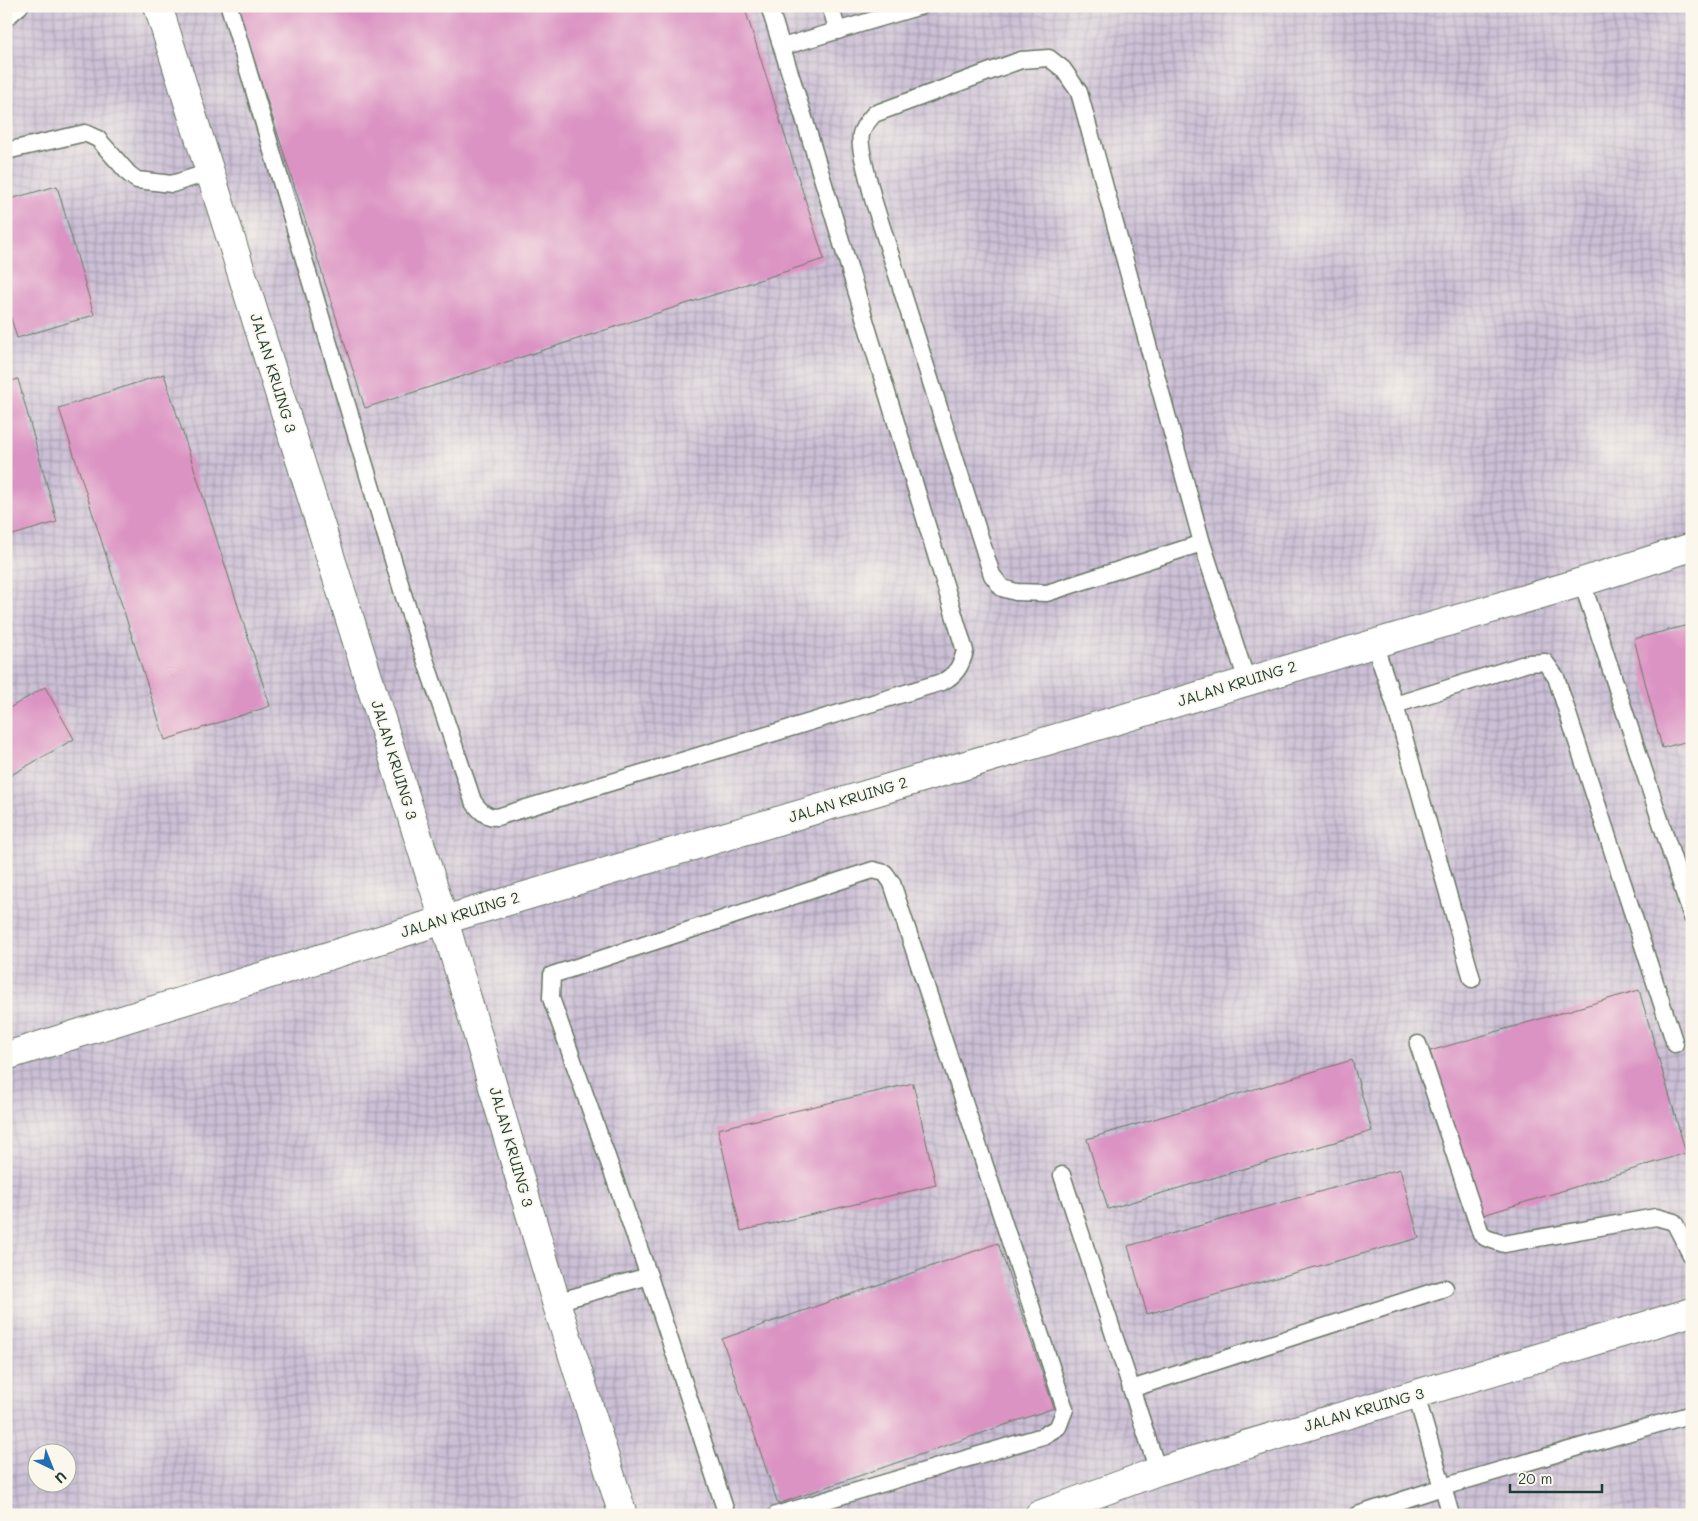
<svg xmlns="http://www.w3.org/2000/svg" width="1698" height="1521" font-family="Mali,sans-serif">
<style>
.industrial{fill:url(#industrial-grid);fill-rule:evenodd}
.building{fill:#db93c3}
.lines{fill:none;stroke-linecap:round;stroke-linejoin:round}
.service-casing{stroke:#677664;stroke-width:19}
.minor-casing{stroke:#677664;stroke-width:30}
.service{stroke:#fff;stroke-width:16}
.minor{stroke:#fff;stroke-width:28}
.labels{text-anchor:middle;stroke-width:4;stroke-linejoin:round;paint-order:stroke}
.street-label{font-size:15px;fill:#1f3d34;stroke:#fbf7ec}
</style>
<defs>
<pattern id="industrial-grid" width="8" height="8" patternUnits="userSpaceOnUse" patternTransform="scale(1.25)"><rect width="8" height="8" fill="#cbbfd5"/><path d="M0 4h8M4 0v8" fill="none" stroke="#a49cae"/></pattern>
</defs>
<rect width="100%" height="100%" fill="#fbf7ec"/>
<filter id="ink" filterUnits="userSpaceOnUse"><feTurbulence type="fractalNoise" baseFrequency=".02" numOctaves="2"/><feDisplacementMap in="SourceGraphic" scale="10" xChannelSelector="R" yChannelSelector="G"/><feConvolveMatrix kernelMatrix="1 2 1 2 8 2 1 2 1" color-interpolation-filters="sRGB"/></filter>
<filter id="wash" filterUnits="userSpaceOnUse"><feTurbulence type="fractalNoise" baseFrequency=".0096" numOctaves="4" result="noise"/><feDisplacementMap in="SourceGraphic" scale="20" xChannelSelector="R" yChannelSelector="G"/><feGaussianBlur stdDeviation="1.12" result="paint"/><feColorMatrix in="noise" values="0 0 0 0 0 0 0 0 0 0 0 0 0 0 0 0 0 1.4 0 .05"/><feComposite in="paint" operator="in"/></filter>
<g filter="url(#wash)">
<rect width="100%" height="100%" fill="#eddfbe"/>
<path class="industrial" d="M6,6h1686v1509h-1686zM38,1454h30v30h-30z"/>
<g id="blocks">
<g class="building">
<polygon points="237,6 744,6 824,259 365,408"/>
<polygon points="57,186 94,315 17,338 6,302 6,200"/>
<polygon points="164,374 270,706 165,740 59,408"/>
<polygon points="18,379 57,522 6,537 6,383"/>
<polygon points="1692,624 1692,740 1662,748 1634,639"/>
<polygon points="45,687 74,739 6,778 6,710"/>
<polygon points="1639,990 1686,1153 1480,1216 1430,1051"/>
<polygon points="1352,1060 1372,1131 1108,1209 1087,1139"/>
<polygon points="913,1083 936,1185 741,1231 718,1129"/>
<polygon points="1400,1169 1419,1238 1147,1314 1128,1246"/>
<polygon points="998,1243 1054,1408 778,1504 722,1339"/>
</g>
</g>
</g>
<g filter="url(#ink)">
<use href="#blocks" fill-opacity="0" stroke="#677664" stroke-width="1"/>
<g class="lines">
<g class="service-casing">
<g id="service">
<path d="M229,6l175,591 69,204c6,9 12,16 24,16l445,-135c14,-7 19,-16 23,-31l-161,-533 -35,-112"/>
<polyline points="830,6 838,31"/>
<polyline points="6,18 20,6"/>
<polyline points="782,47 921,6"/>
<polyline points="6,151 85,133 98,139 129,174 137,180 172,184 210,172"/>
<path d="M1202,543l-155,50 -31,-1 -14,-4 -10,-13 -119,-376c-3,-16 -15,-51 -12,-65 2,-8 8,-14 13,-20l147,-54 28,-2 14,11 16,23 123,451 45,138"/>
<polyline points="1582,582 1692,917"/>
<polyline points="1374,643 1395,705 1472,979"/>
<polyline points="1395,705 1528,663 1545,662 1556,677 1675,1044"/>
<polyline points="1418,1044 1481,1234 1486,1238 1504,1244 1656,1217 1674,1222 1692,1257"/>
<polyline points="1062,1175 1158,1471"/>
<polyline points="556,1302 649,1276"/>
<polyline points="1131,1389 1445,1288"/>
<polyline points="1416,1395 1451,1515"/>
<polyline points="727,1515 649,1276 551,998 552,975 873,870 885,873 892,883 1065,1409 1058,1427 1043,1436 776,1515"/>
<polyline points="1357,1515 1443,1487 1692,1414"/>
</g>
</g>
<g class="minor-casing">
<g id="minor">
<polyline points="158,6 444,920 556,1302 623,1515"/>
<polyline points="6,1056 444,920 1582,582 1692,547"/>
<polyline points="1039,1515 1158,1471 1692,1312"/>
</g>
</g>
<use href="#service" class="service"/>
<use href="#minor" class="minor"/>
</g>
</g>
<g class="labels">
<g class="street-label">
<text transform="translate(273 373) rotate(73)" y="5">JALAN KRUING 3</text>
<text transform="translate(1237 684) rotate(-17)" y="5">JALAN KRUING 2</text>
<text transform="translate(394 760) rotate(73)" y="5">JALAN KRUING 3</text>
<text transform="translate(848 800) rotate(-17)" y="5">JALAN KRUING 2</text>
<text transform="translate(460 915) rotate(-17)" y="5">JALAN KRUING 2</text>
<text transform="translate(511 1147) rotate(74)" y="5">JALAN KRUING 3</text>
<text transform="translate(1364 1410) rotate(-16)" y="5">JALAN KRUING 3</text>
</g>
</g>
<rect width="1698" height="1521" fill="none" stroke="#fbf7ec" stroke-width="25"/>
<g transform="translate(52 1468) rotate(137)"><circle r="24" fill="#fbf7ec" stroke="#a3ada2"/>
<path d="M0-4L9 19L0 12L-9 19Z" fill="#1f6fb2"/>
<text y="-8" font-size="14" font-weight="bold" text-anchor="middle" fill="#1f3d34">U</text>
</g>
<path d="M1510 1484v8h92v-8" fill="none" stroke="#1f3d34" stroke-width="2.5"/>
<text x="1518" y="1484" font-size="15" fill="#1f3d34" stroke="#fbf7ec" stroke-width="4" paint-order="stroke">20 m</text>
</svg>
